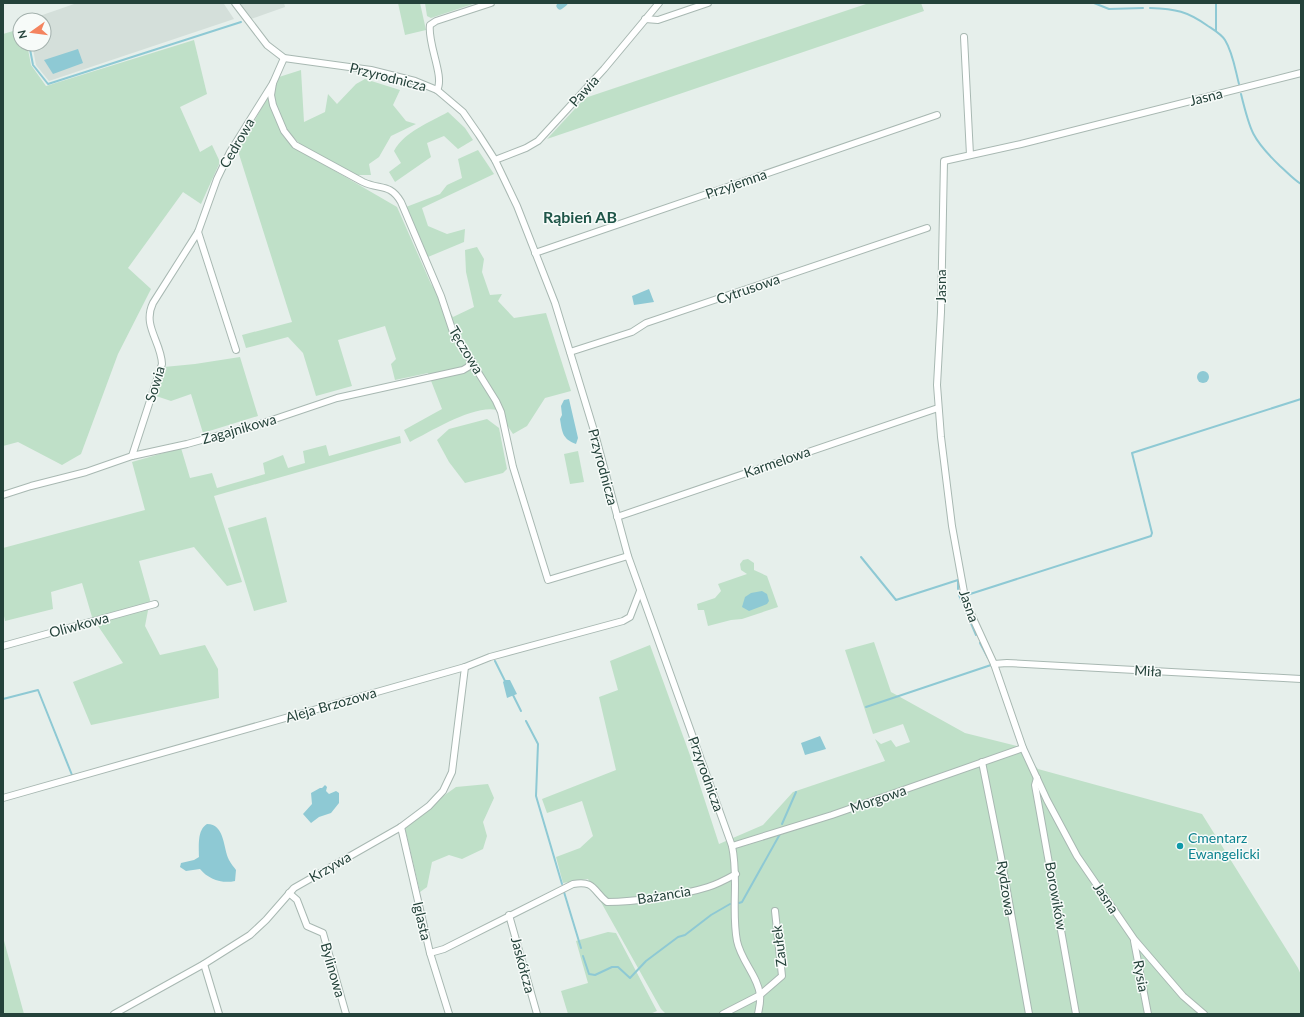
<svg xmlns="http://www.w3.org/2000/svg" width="1304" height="1017" font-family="Lato,sans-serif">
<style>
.built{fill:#d4dfda}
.green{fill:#bfe0c8}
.water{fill:#8ec9d4}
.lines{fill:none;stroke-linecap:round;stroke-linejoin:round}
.stream{stroke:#8ec9d4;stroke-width:2}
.canal{stroke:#8ec9d4;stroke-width:7}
.minor-casing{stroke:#a8b8b2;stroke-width:8}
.minor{stroke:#fff;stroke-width:6}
.culture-dot{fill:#0f9aa8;stroke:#f7fbf9;stroke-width:1.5}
.labels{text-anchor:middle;stroke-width:3;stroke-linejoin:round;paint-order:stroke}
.street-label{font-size:14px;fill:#24423a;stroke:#f7fbf9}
.culture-label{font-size:14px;fill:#0d838f;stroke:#f7fbf9;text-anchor:start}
.quarter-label{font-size:16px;font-weight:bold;fill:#1f5548;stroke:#f7fbf9}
</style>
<rect width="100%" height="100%" fill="#e6efeb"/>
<g class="built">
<polygon points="77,3 220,3 224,4 234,19 49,81 36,65 32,44 44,44 44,20 28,20"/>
<polygon points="240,3 284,3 285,7 251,19"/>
</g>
<g class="green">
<polygon points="398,3 420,3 426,30 405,35"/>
<polygon points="425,3 476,3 431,18 427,16"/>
<polygon points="869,3 921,3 924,11 547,139 585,98"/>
<polygon points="20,29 20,44 27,44 31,65 46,86 194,40 207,94 180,107 200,152 212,145 220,162 201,204 183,192 128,268 151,289 118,354 81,454 62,465 18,442 3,446 3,34"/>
<polygon points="301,70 304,122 325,112 328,94 337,104 356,84 365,79 400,90 393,105 406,121 416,124 391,136 379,157 369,164 371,175 354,175 301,145 281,124 272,94 279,77"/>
<path d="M268,96l15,40 9,10 105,61 34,77 22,33 21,-10 -8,-35 -1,-22 12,-3 7,12 -2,13 8,23 12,-1 -4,7 16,17 32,-5 25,78 -26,7 -18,28 -14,8 -16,-24c-24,-5 -65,21 -87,32l-6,-12 38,-21 -14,-36 -33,7 -4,-16 5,-5 -11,-33 -47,14 14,46 -36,10 -13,-43 -15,-16 -42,11 -4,-13 50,-13 -54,-171z"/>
<path d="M448,112l17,16 8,12 -15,9 -14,-13 -17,7 4,14 -36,25 -6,-10 12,-9 -7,-12c10,-19 36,-29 54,-39z"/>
<polygon points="478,150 494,174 422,208 428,226 447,234 465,229 464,242 428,257 406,207 440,194 447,185 462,178 458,159"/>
<polygon points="240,357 258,416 203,433 191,394 171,401 156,396 164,367 195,364"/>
<polygon points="487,419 499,428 507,469 503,473 465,483 449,462 437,440 449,429"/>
<polygon points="400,436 401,443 214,496 242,582 227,586 194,547 139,561 150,600 145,626 160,655 205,645 218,669 219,698 91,725 73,682 123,663 92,617 82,583 51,592 53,609 5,621 3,611 3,548 145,510 132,462 181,448 190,478 212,473 217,488 265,474 263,463 283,455 288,468 305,463 303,451 326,445 329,456"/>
<polygon points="578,451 584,482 570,484 564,454"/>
<polygon points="266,517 287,602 254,611 228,528"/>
<polygon points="748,559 754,563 754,570 767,576 778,607 742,619 731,620 708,626 704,610 698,610 697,604 715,598 721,591 718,584 747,574 741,570 740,564 743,560"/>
<polygon points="874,642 891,692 965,733 1017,746 1038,769 1202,814 1298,968 1301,975 1301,1014 666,1014 661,1009 588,879 563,883 556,857 580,848 593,836 582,801 547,813 542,799 616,770 599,697 618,690 610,661 650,645 691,758 719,844 763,825 793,792 885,761 875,739 881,744 891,740 896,747 910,742 903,724 873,734 845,650"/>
<polygon points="488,784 494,798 483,822 487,836 483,849 462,859 449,855 432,862 427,887 420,892 404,824 456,787"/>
<polygon points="608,932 616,933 657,1011 650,1014 568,1014 561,991 588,983 576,941"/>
<polygon points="3,937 24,1014 3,1014"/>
</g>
<g class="water">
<polygon points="78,49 83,63 53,74 44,60"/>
<polygon points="649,289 654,302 634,305 632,296"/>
<circle cx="1203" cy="377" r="6"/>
<path d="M569,399l9,39 -2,6c-14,-5 -14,-13 -16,-25l2,-4 -1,-9 3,-6z"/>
<polygon points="762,591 767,594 769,601 767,604 749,611 742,607 745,597 751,593"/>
<polygon points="505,680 510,680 517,694 507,698 503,682"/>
<polygon points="820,736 826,749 805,755 801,743"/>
<polygon points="325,785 327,787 326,791 329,794 336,791 339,793 339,803 331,813 319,817 311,823 303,814 312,804 311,793 320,788 322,788"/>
<path d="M207,824c18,0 16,24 22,36 2,4 5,7 7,10l-1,11c-13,3 -27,-2 -35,-12l-14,2 -6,-4 1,-4 13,-3 5,-3c0,-11 -2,-27 8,-33z"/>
</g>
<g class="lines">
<g class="stream">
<polyline points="936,3 939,3"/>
<polyline points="1094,3 1109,9 1143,8"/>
<path d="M1150,8c26,1 37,3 58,18 6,4 13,8 17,14 8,13 10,29 14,44"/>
<polyline points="24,17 25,20"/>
<polyline points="1216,31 1216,3"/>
<polyline points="29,44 33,65 48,84 241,22"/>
<path d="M1241,94c9,37 11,45 39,72 7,6 13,13 21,18"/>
<polyline points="861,557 896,600 958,580 958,589"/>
<polyline points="959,595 976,635"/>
<polyline points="967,595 1151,536 1152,533 1132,453 1301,399"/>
<polyline points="980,643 988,658"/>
<polyline points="495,661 506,683"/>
<polyline points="513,695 521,711"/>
<polyline points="3,699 38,690 72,775"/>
<polyline points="866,707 991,665"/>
<polyline points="526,721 538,744 536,796 562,884"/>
<polyline points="782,824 796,792"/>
<polyline points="564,892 581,948"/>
<polyline points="739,903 742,902 780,834"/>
<polyline points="583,956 589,974 595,975 612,967 618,967 630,978 646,961 678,937 685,935 711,915 730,904"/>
</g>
<polyline class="canal" points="560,6 564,3"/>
<g class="minor-casing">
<g id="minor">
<path d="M235,3l32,42 17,13 87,12 44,11 22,9 26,22 16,23 16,25 22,46 38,97 40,131 33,122 104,290c7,32 -1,64 5,95 4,20 21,35 23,54 1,6 -1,13 -2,19"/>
<polyline points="645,19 658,20 708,3"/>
<polyline points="964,37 970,155"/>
<path d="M273,83l-2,12 2,10 11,26 11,14 68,37c17,8 27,1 38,20l40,94 12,36 43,69 5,11 12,55 35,113 80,-24"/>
<path d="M437,90c8,-13 -10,-47 -7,-65l6,-4 55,-18"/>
<polyline points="495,160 526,148 538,141 604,69 659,3"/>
<polyline points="198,232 236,350"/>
<polyline points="535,253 937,115"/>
<polyline points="570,352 632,332 646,323 927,228"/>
<path d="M132,456l30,-92c-1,-23 -20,-38 -9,-61l45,-71 19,-53 13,-27 43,-69 11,-25"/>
<polyline points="3,495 31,486 86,472 132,456 187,444 263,423 337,398 463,370 468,367 472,361"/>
<polyline points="617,517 938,408"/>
<polyline points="3,646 155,604"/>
<polyline points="994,664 1007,663 1301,679"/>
<polyline points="982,762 1001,857 1029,1014"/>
<polyline points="1037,778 1035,785 1076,1014"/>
<polyline points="3,798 465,667 490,657 623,621 630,617 640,591"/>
<polyline points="401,827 430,953 449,1014"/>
<polyline points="732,846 832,815 1023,748"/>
<polyline points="289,893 297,900 307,926 323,933 346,1014"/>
<polyline points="509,915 537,1014"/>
<polyline points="1134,941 1148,1014"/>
<path d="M430,953l14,-4 129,-65c22,-4 20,7 34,18 27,0 76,-7 101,-15 10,-3 19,-8 28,-13"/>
<polyline points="204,964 219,1014"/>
<polyline points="114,1014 204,964 250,935 266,920 294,888 401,827 429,806 443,791 452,772 465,667"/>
<polyline points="723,1014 760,995 782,976 775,911"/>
<polyline points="1204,1014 1183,996 1134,939 1077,856 1047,800 1023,748 994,664 966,603 952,526 941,437 937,385 941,312 944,161 1021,144 1301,73"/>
</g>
</g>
<use href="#minor" class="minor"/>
</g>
<circle class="culture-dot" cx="1180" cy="846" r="4"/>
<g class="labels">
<g class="street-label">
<text transform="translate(388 77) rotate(14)" y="5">Przyrodnicza</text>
<text transform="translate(584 91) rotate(-48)" y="5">Pawia</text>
<text transform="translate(1206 97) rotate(-14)" y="5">Jasna</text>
<text transform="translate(237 143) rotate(-60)" y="5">Cedrowa</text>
<text transform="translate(736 184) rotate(-19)" y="5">Przyjemna</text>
<text transform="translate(941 286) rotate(-90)" y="5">Jasna</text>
<text transform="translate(748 289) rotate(-19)" y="5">Cytrusowa</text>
<text transform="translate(466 350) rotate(59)" y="5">Tęczowa</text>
<text transform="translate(155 384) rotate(-73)" y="5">Sowia</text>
<text transform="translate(239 429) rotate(-16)" y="5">Zagajnikowa</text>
<text transform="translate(777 462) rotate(-19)" y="5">Karmelowa</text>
<text transform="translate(603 467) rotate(75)" y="5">Przyrodnicza</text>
<text transform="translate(969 606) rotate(71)" y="5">Jasna</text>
<text transform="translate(79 625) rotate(-15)" y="5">Oliwkowa</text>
<text transform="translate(1148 671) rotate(3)" y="5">Miła</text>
<text transform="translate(331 705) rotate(-16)" y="5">Aleja Brzozowa</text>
<text transform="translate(706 774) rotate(70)" y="5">Przyrodnicza</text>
<text transform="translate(878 799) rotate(-19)" y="5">Morgowa</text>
<text transform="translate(330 867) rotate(-30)" y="5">Krzywa</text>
<text transform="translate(1006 888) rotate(81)" y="5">Rydzowa</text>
<text transform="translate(664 895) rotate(-9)" y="5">Bażancia</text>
<text transform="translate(1056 896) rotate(80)" y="5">Borowików</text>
<text transform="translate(1106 898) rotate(56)" y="5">Jasna</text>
<text transform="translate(422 921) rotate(77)" y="5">Iglasta</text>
<text transform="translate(779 946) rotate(-97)" y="5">Zaułek</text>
<text transform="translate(523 965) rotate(75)" y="5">Jaskółcza</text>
<text transform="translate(333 970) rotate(74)" y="5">Bylinowa</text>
<text transform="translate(1141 976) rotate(80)" y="5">Rysia</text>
</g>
<g class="culture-label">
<text x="1188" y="843">Cmentarz<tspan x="1188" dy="16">Ewangelicki</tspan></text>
</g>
<g class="quarter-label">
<text x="580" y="223">Rąbień AB</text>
</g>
</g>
<rect width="1304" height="1017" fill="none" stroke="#24423a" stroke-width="8"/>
<g transform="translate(32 32) rotate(256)"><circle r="19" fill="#f7fbf9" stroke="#a3b1ad"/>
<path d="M0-3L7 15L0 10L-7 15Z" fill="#f4845f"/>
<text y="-6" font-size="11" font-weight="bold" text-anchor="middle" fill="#24423a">N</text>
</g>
</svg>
